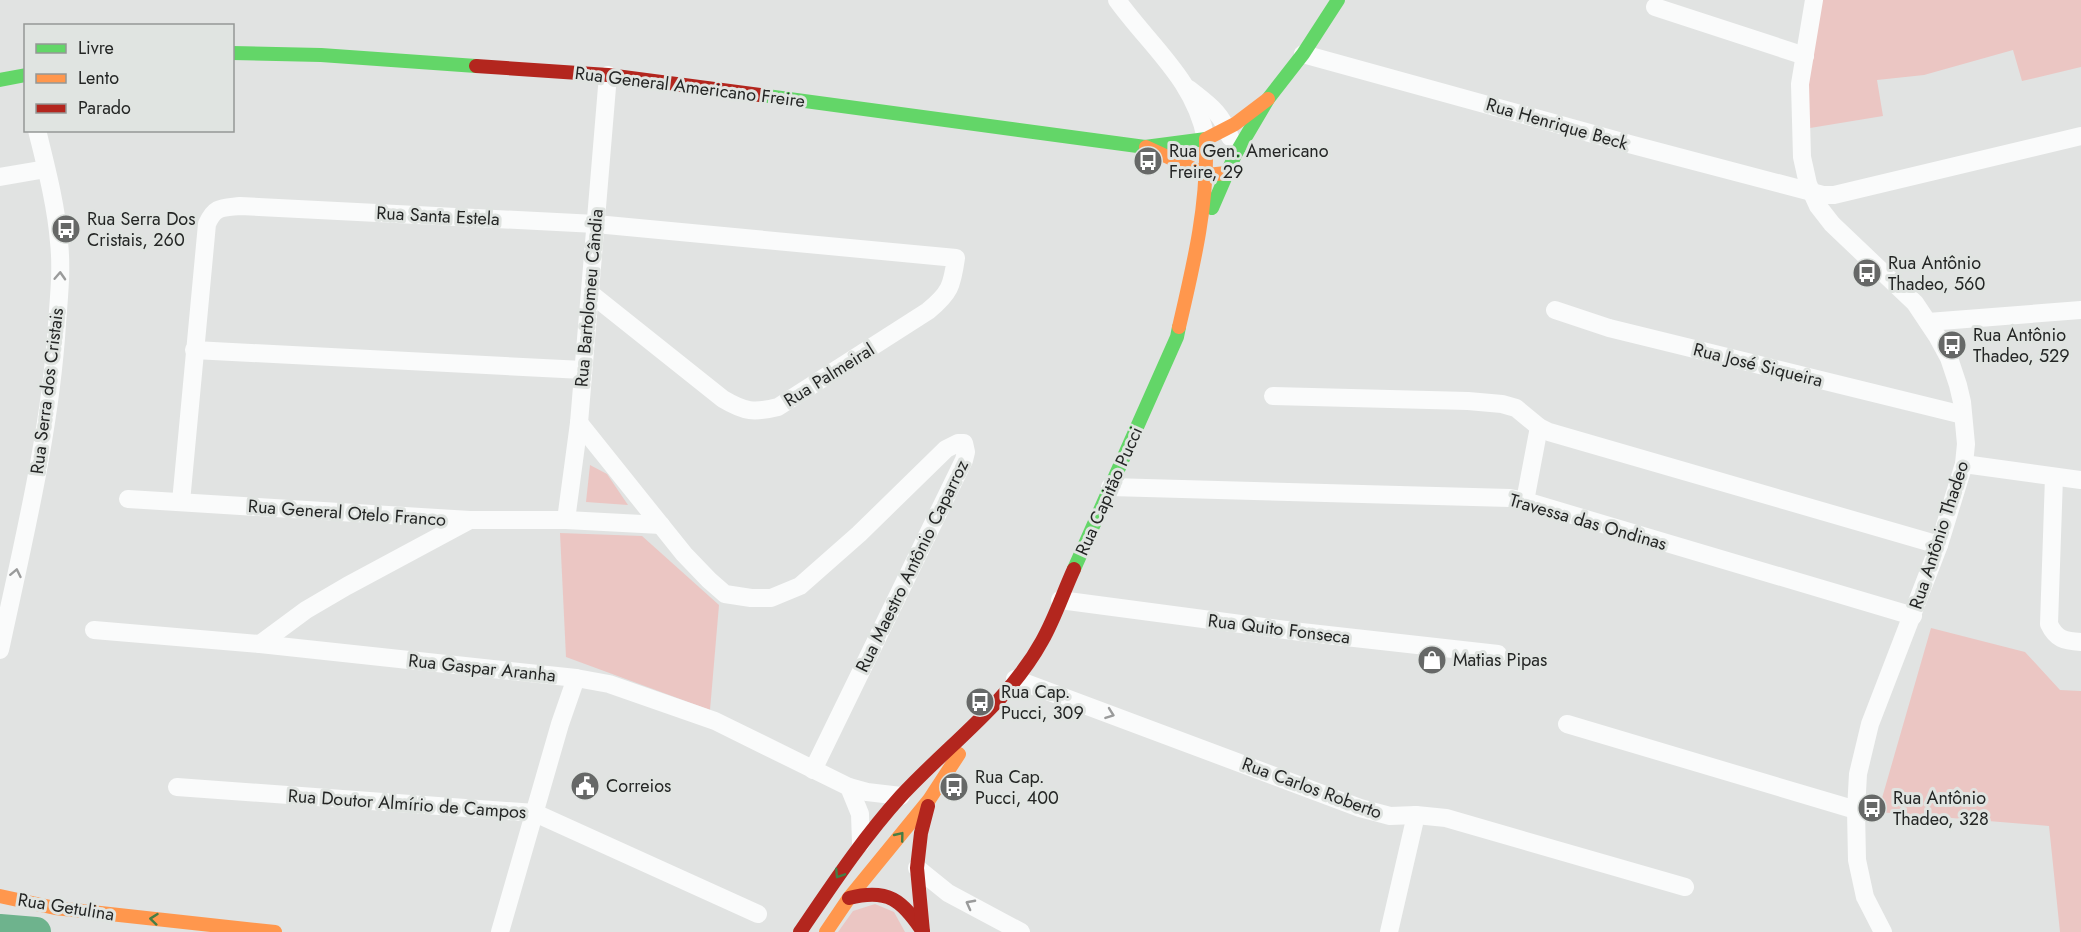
<svg xmlns="http://www.w3.org/2000/svg" width="2081" height="932" font-family="Jost,sans-serif">
<style>
.green{fill:#ebc6c3}
.lines{fill:none;stroke-linecap:round;stroke-linejoin:round}
.river{stroke:#6eb38d;stroke-width:30}
.street{stroke:#fafbfb;stroke-width:18}
.fast{stroke:#63d668;stroke-width:14}
.slow{stroke:#ff974d;stroke-width:14}
.jam{stroke:#b3261e;stroke-width:14}
.oneway{stroke:#9a9b9b}
.oneway2{stroke:#447e46}
.labels{text-anchor:middle;stroke-width:6;stroke-linejoin:round;paint-order:stroke}
.street-label{font-size:18px;fill:#242625;stroke:#e0e4e1}
.poi-label{font-size:18px;fill:#242625;stroke:#e0e4e1;text-anchor:start}
</style>
<rect width="100%" height="100%" fill="#e1e3e2"/>
<g class="green">
<polygon points="1819,0 2081,0 2081,67 2022,81 2013,50 1924,75 1877,80 1883,116 1810,128 1805,83"/>
<polygon points="590,465 607,474 628,505 586,502"/>
<polygon points="560,533 642,536 719,605 710,710 566,657"/>
<polygon points="1931,628 2025,652 2060,690 2081,691 2081,932 2060,932 2049,826 1878,812"/>
<polygon points="875,904 894,912 905,932 838,932 853,911"/>
</g>
<g class="lines">
<polyline class="river" points="0,929 36,932"/>
<g class="street">
<path d="M1117,0c33,46 78,80 89,139"/>
<polyline points="1814,0 1800,84 1802,157 1808,184 1818,206 1832,224 1915,303 1937,336 1949,358 1958,385 1962,402 1966,444 1964,464 1939,545 1870,724 1858,774 1856,810 1857,860 1865,897 1883,932"/>
<polyline points="1655,7 1805,56"/>
<polyline points="1303,54 1633,145 1823,195 1834,195 2081,136"/>
<path d="M1189,89c20,16 32,23 41,48"/>
<polyline points="0,177 46,169"/>
<polyline points="1555,310 1609,328 1963,415"/>
<polyline points="1928,322 2081,310"/>
<polyline points="194,350 583,370"/>
<polyline points="1273,396 1468,401 1502,404 1516,408 1539,427 1549,432 1939,545"/>
<polyline points="579,423 684,554 709,580 725,594 751,598 771,598 800,586 859,534 946,449 958,443 964,443 966,452 964,460 813,770"/>
<polyline points="1964,464 2081,480"/>
<path d="M2054,477l-5,147c7,15 15,17 32,18"/>
<polyline points="1110,487 1510,498 1525,501 1913,616"/>
<polyline points="128,499 470,520 566,520 661,525"/>
<polyline points="1525,501 1539,427"/>
<path d="M181,502l26,-278c8,-18 15,-16 33,-18l356,18 360,34c-4,28 -6,35 -28,53l-150,96c-24,6 -33,5 -55,-8l-133,-106"/>
<polyline points="566,520 579,423 608,75"/>
<polyline points="1060,600 1301,632 1498,654"/>
<polyline points="94,630 260,644 576,678 609,684 715,721 849,787 867,792 901,796"/>
<polyline points="260,644 306,610 347,586 468,521"/>
<path d="M0,650c23,-108 50,-216 57,-326 2,-28 5,-55 2,-82 -3,-38 -13,-75 -22,-112"/>
<polyline points="1015,679 1360,808 1390,816 1416,815 1446,818 1685,887"/>
<polyline points="1567,724 1856,810"/>
<polyline points="177,787 535,813 758,914"/>
<polyline points="849,787 860,814 861,843"/>
<polyline points="917,868 948,893 1021,932"/>
<polyline points="500,932 560,724 576,678"/>
<polyline points="1389,932 1416,815"/>
</g>
<g class="fast">
<polyline points="232,53 321,55 476,66"/>
<polyline points="0,80 26,75"/>
<polyline points="760,95 1145,147 1206,139"/>
<polyline points="1212,208 1235,155 1268,99 1303,54 1338,0"/>
<polyline points="1074,569 1177,337 1179,327"/>
</g>
<g class="slow">
<polyline points="1146,147 1207,175 1226,173"/>
<path d="M1179,327c15,-64 29,-122 27,-188l29,-15 33,-25"/>
<polyline points="0,896 55,908 275,932"/>
<polyline points="826,932 849,898 929,800 959,754"/>
</g>
<g class="jam">
<polyline points="476,66 608,75 760,95"/>
<path d="M849,898c39,-10 53,2 74,34"/>
<path d="M800,932c32,-47 63,-94 101,-136 47,-51 107,-93 141,-155 13,-23 21,-48 32,-72"/>
<polyline points="923,932 917,868 921,833 928,806"/>
</g>
</g>
<defs><path id="oneway-chevron" d="M-2-3.5L2.5 0L-2 3.5" fill="none" stroke-width="1.6" stroke-linecap="round" stroke-linejoin="round" transform="scale(1.5)"/></defs>
<g class="oneway">
<use href="#oneway-chevron" transform="translate(60 276) rotate(-87)"/>
<use href="#oneway-chevron" transform="translate(16 573) rotate(-78)"/>
<use href="#oneway-chevron" transform="translate(1110 714) rotate(20)"/>
<use href="#oneway-chevron" transform="translate(970 904) rotate(-152)"/>
</g>
<g class="oneway2">
<use href="#oneway-chevron" transform="translate(900 836) rotate(-51)"/>
<use href="#oneway-chevron" transform="translate(839 874) rotate(123)"/>
<use href="#oneway-chevron" transform="translate(154 919) rotate(-174)"/>
</g>
<defs>
<g id="bus-disc" transform="scale(1.5)"><circle r="9.5" fill="#666867" stroke="#e0e4e1"/><path d="M-5-6H5V4H4V6H2V4H-2V6H-4V4H-5ZM-3.5-4V0h7V-4ZM-3.5 1.2v1.5H-2V1.2ZM2 1.2v1.5H3.5V1.2Z" fill="#fff"/></g>
<g id="shop-disc" transform="scale(1.5)"><circle r="9.5" fill="#666867" stroke="#e0e4e1"/><path d="M-5-2.5h2.3a2.7 3.5 0 0 1 5.4 0H5L5.5 6h-11ZM-1.5-2.5h3a1.5 2.3 0 0 0-3 0Z" fill="#fff"/></g>
<g id="civic-disc" transform="scale(1.5)"><circle r="9.5" fill="#666867" stroke="#e0e4e1"/><path d="M-.6-6.5H3V-4.5H.6V-3L4-1V1h2V6H-6V1h2V-1L-.6-3ZM-1.2 2.5V6h2.4V2.5Z" fill="#fff"/></g>
</defs>
<g fill-rule="evenodd">
<use href="#bus-disc" x="1148" y="161"/>
<use href="#bus-disc" x="66" y="229"/>
<use href="#bus-disc" x="1867" y="273"/>
<use href="#bus-disc" x="1952" y="345"/>
<use href="#shop-disc" x="1432" y="660"/>
<use href="#bus-disc" x="980" y="702"/>
<use href="#civic-disc" x="585" y="786"/>
<use href="#bus-disc" x="954" y="787"/>
<use href="#bus-disc" x="1872" y="808"/>
</g>
<g class="labels">
<g class="street-label">
<text transform="translate(690 87) rotate(7)" y="6">Rua General Americano Freire</text>
<text transform="translate(1557 124) rotate(16)" y="6">Rua Henrique Beck</text>
<text transform="translate(438 216) rotate(3)" y="6">Rua Santa Estela</text>
<text transform="translate(589 298) rotate(-85)" y="6">Rua Bartolomeu Cândia</text>
<text transform="translate(1758 365) rotate(14)" y="6">Rua José Siqueira</text>
<text transform="translate(829 375) rotate(-32)" y="6">Rua Palmeiral</text>
<text transform="translate(47 391) rotate(-83)" y="6">Rua Serra dos Cristais</text>
<text transform="translate(1109 491) rotate(-66)" y="6">Rua Capitão Pucci</text>
<text transform="translate(347 513) rotate(4)" y="6">Rua General Otelo Franco</text>
<text transform="translate(1588 522) rotate(16)" y="6">Travessa das Ondinas</text>
<text transform="translate(1939 535) rotate(-72)" y="6">Rua Antônio Thadeo</text>
<text transform="translate(912 566) rotate(-64)" y="6">Rua Maestro Antônio Caparroz</text>
<text transform="translate(1279 629) rotate(7)" y="6">Rua Quito Fonseca</text>
<text transform="translate(482 668) rotate(6)" y="6">Rua Gaspar Aranha</text>
<text transform="translate(1312 788) rotate(20)" y="6">Rua Carlos Roberto</text>
<text transform="translate(407 804) rotate(4)" y="6">Rua Doutor Almírio de Campos</text>
<text transform="translate(66 907) rotate(9)" y="6">Rua Getulina</text>
</g>
<g class="poi-label">
<text x="1169" y="157">Rua Gen. Americano<tspan x="1169" dy="21">Freire, 29</tspan></text>
<text x="87" y="225">Rua Serra Dos<tspan x="87" dy="21">Cristais, 260</tspan></text>
<text x="1888" y="269">Rua Antônio<tspan x="1888" dy="21">Thadeo, 560</tspan></text>
<text x="1973" y="341">Rua Antônio<tspan x="1973" dy="21">Thadeo, 529</tspan></text>
<text x="1453" y="666">Matias Pipas</text>
<text x="1001" y="698">Rua Cap.<tspan x="1001" dy="21">Pucci, 309</tspan></text>
<text x="975" y="783">Rua Cap.<tspan x="975" dy="21">Pucci, 400</tspan></text>
<text x="606" y="792">Correios</text>
<text x="1893" y="804">Rua Antônio<tspan x="1893" dy="21">Thadeo, 328</tspan></text>
</g>
</g>
<rect x="24" y="24" width="210" height="108" fill="#e0e4e1" stroke="#959896" stroke-width="1.5"/>
<rect x="36" y="44" width="30" height="9" fill="#63d668" stroke="#959896" stroke-width="1.5"/>
<text x="78" y="54" font-size="18" fill="#242625">Livre</text>
<rect x="36" y="74" width="30" height="9" fill="#ff974d" stroke="#959896" stroke-width="1.5"/>
<text x="78" y="84" font-size="18" fill="#242625">Lento</text>
<rect x="36" y="104" width="30" height="9" fill="#b3261e" stroke="#959896" stroke-width="1.5"/>
<text x="78" y="114" font-size="18" fill="#242625">Parado</text>
</svg>
